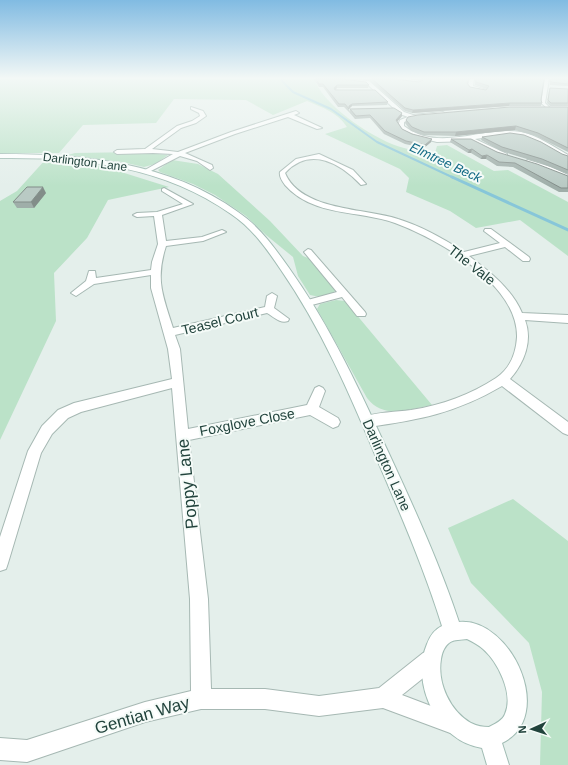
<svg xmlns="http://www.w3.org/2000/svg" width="568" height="765" font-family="Helvetica,sans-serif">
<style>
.green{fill:#bbe2c8}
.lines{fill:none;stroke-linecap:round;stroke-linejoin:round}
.stream-far1{stroke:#87c6d9;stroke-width:2}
.stream{stroke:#87c6d9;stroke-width:3}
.street-casing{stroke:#a6b8b3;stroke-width:2}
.secondary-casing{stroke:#a1bcb4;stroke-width:2}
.street{fill:#fff;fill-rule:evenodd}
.secondary{fill:#fff;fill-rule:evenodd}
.wall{fill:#9faea9}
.shaded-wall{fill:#828d89}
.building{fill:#b9cac4;stroke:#828d89}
.labels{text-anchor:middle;stroke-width:4;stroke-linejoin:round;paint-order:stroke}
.far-street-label{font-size:12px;fill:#21433c;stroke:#f5fbf8}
.far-water-label{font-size:13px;font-style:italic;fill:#146b86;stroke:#f5fbf8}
.street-label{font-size:14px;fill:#21433c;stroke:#f5fbf8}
.near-street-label{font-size:17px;fill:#21433c;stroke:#f5fbf8}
</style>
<rect width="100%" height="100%" fill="#e4efeb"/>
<g class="green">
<path d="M0,79h323l-7,4c11,25 62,59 88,65 10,3 21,4 31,5l2,-7 10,-1 47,26 14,-1 60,32v54l-48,-36 -44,8 -26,-17 -44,-19 3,-14 -9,-9 -75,-35 22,-7c-10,-15 -24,-19 -40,-26l-34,14 -27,-15 -72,-1 -18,24 -73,2 -24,28h-59z"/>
<polygon points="138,152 168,155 155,164 144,167 122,162 68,155 75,153"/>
<polygon points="46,159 102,166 169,187 108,200 87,238 54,273 56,321 0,440 0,201 17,191"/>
<polygon points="172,160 198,164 218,174 270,221 303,256 308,258 335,290 334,293 320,297 310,295 298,276 293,257 266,235 246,216 215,195 193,184 160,172 158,170"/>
<path d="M336,300l9,1 87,104c-23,4 -48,15 -65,-7l-50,-89 3,-5z"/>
<polygon points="513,499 568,541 568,765 540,765 542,692 529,643 471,583 448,528"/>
</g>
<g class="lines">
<polyline class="stream-far1" points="283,79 282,81 293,92 331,109 377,142 454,178"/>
<polyline class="stream" points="452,177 568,230"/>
<g class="street-casing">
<g id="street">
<path d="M334,79l35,2 35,31 9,3 30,-3 3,2 -3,2 -25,1 -14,5v4c35,27 78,0 117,6 16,3 33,15 47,23v4l-48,-23 -15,-1 -30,4 32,15v2l-2,1 -35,-16 -33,1 -28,-7 -11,-9 2,-6 8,-3 -8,-3 -34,-31z"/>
<polygon points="470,79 474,79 473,86 487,90 485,91 469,88 468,85"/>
<polygon points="545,79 549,79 545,103 549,107 547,108 541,103"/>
<polygon points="191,107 203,111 206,116 196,123 181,128 152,149 178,152 231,132 296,111 299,113 294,115 322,128 317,129 288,117 235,134 185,153 212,165 213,168 210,170 197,161 180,156 147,173 144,171 145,170 173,154 153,153 117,154 114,152 117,150 145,149 177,126 192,121 200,116 199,113 191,109"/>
<path d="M319,154l34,16 13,14 -5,1c-21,-22 -51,-39 -76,-12 16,38 80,35 113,46 23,7 46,20 66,33l36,-9 -16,-12 1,-2h6l38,28 1,2 -1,2h-6l-18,-14 -36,9c20,15 43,33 53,57l46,2v8l-43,-3c8,21 -1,43 -15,59l58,43v13l-5,-2 -61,-47c-46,27 -83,34 -134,41l-5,-2 -1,-4 1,-4c15,-5 33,-5 48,-7 31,-5 59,-15 85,-32 14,-9 20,-25 21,-41 1,-53 -79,-98 -122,-114 -36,-13 -82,-6 -110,-38 -3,-4 -6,-9 -5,-13l16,-13z"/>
<polygon points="528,160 551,167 568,175 568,180 547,169 526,163 526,161"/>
<path d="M164,188l29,16 -31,11 4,26 36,-4 20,-7 4,2 -23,9 -37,5c-11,34 -3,50 7,82l92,-21 2,-11 5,-3 5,3 -3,12 15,11 -1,2c-8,3 -14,-4 -21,-8l-92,22 5,14 8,80 119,-24 8,-17 4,-2 4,2 2,3 -6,16 19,11 2,4 -2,4 -5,2 -23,-13 -121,25 19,159 3,90h54l54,7 60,-8 44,-35 7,-3 7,3 3,7 -3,7 -35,28 58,22 3,7 -3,7 -7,3 -70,-26 -64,8 -54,-7h-64l-56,13 -118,40 -27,-2v-22l27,2 118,-38 46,-11 -1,-92 -18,-211 -91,24 -13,6 -16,16 -11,19 -33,110 -2,6 -6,2v-34l28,-86 14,-25 16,-16 16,-7 98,-24 -4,-30 -17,-61v-13l-57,9 -18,12 -5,-3 15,-12 3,-10h6l1,7 55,-8 1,-8 6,-18 -4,-28 -17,1 -4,-2 4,-2 20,-1 26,-8 -21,-13v-2z"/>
<polygon points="308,249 311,250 365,312 366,314 365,316 357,316 342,297 308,306 304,305 303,303 304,301 337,292 304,252"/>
</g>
</g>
<g class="secondary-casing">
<path id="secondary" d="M0,154c83,0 169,8 238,58 21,14 36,35 51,56 42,59 72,125 102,190 25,54 49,107 68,164 52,-5 98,95 43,121l7,22h-22l-5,-17c-44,-6 -72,-64 -55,-104 3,-8 7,-14 15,-18 -18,-58 -42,-113 -66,-169 -27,-65 -55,-129 -95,-187 -14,-21 -29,-42 -50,-56 -68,-48 -149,-57 -231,-56zM467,639c6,3 12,6 16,10 15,13 31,45 22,65 -2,6 -10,10 -16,13 -6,0 -12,-1 -18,-4 -21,-12 -34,-40 -30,-64 1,-6 3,-12 8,-16 5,-4 13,-3 18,-4z"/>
</g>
<use href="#street" class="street"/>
<use href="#secondary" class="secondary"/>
</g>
<g class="wall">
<polygon points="314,79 342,79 369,85 368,88 337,88 335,89 388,102 387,105 352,106 349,109 349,112 344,107 338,107 323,87 319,87"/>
<polygon points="357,79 395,79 419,82 421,81 408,79 469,79 467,83 470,87 486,90 487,89 475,85 475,79 544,79 541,100 542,103 541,106 509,106 412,113 405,111 369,80"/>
<polygon points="550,79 568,79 568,86 550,85"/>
<polygon points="550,88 568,89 568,106 550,106 547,103 549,91"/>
<polygon points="568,107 568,152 536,136 515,130 455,136 423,135 411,131 405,123 406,120"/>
<polygon points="350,109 402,113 402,116 397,121 402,129 431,142 424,148 405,144 384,134 370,118 355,119 349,112"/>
<polygon points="482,137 568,156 568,174 540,163 501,151 481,140"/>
<polygon points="451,139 497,152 568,176 568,192 559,192 513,167 497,166 486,159 481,159 471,153 468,153 450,142"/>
<polygon points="46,193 34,208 17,208 13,202"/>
</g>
<g class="shaded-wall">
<polygon points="337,85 337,88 334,91 334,88"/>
<polygon points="510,103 509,106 412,113 413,110"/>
<polygon points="352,104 352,106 348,109 349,106"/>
<polygon points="402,113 402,116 396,123 396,120"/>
<polygon points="516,126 515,130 455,136 456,132"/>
<polygon points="432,139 431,142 424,148 425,145"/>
<polygon points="472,149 471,153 468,153 469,150"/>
<polygon points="487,155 486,159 481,159 482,156"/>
<polygon points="43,187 46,193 34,208 31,202"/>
</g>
<g class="building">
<polygon points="316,79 342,79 366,82 369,85 337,85 334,88 335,90 375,90 388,102 352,104 349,106 349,109 345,104 339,104 323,84 319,84"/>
<polygon points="372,79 395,79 419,82 423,80 422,79 469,79 467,83 470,87 486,90 489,86 476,82 476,79 544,79 541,100 542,103 510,103 413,110 405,108"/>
<polygon points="551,79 568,79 568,84 551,82"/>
<polygon points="550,88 568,89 568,103 551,103 548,100"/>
<polygon points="510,107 568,107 568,148 538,133 516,126 456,132 424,132 412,127 406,120 408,117 418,115"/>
<polygon points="394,108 402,113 396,120 402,129 412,134 432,139 425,145 406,141 385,131 370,115 356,116 350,109"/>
<polygon points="510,133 524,135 541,142 562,154 568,156 568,170 542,159 502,147 482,137"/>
<polygon points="451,139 471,139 497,152 537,164 568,176 568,188 561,188 515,163 499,162 487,155 482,156 472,149 469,150"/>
<polygon points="27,187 43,187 31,202 13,202"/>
</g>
<linearGradient id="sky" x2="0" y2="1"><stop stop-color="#81bbe2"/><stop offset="0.42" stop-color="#f3f8f6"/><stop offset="1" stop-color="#f3f8f6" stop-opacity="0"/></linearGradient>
<rect width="568" height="186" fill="url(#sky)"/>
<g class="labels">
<g class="far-street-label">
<text transform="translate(85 162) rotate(7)" y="4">Darlington Lane</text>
</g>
<g class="far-water-label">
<text transform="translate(446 162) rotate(25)" y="5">Elmtree Beck</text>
</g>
<g class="street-label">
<text transform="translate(472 265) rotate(38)" y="5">The Vale</text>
<text transform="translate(220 321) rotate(-14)" y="5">Teasel Court</text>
<text transform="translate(247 422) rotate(-11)" y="5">Foxglove Close</text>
<text transform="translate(387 465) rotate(66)" y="5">Darlington Lane</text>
</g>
<g class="near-street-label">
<text transform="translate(187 484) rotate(-96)" y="6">Poppy Lane</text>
<text transform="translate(142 715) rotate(-16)" y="6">Gentian Way</text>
</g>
</g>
<g transform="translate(532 729) rotate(267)" stroke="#f5fbf8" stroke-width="3" paint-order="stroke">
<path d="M0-3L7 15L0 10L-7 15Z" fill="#21433c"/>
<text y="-6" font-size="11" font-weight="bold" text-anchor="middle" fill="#21433c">N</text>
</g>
</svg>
